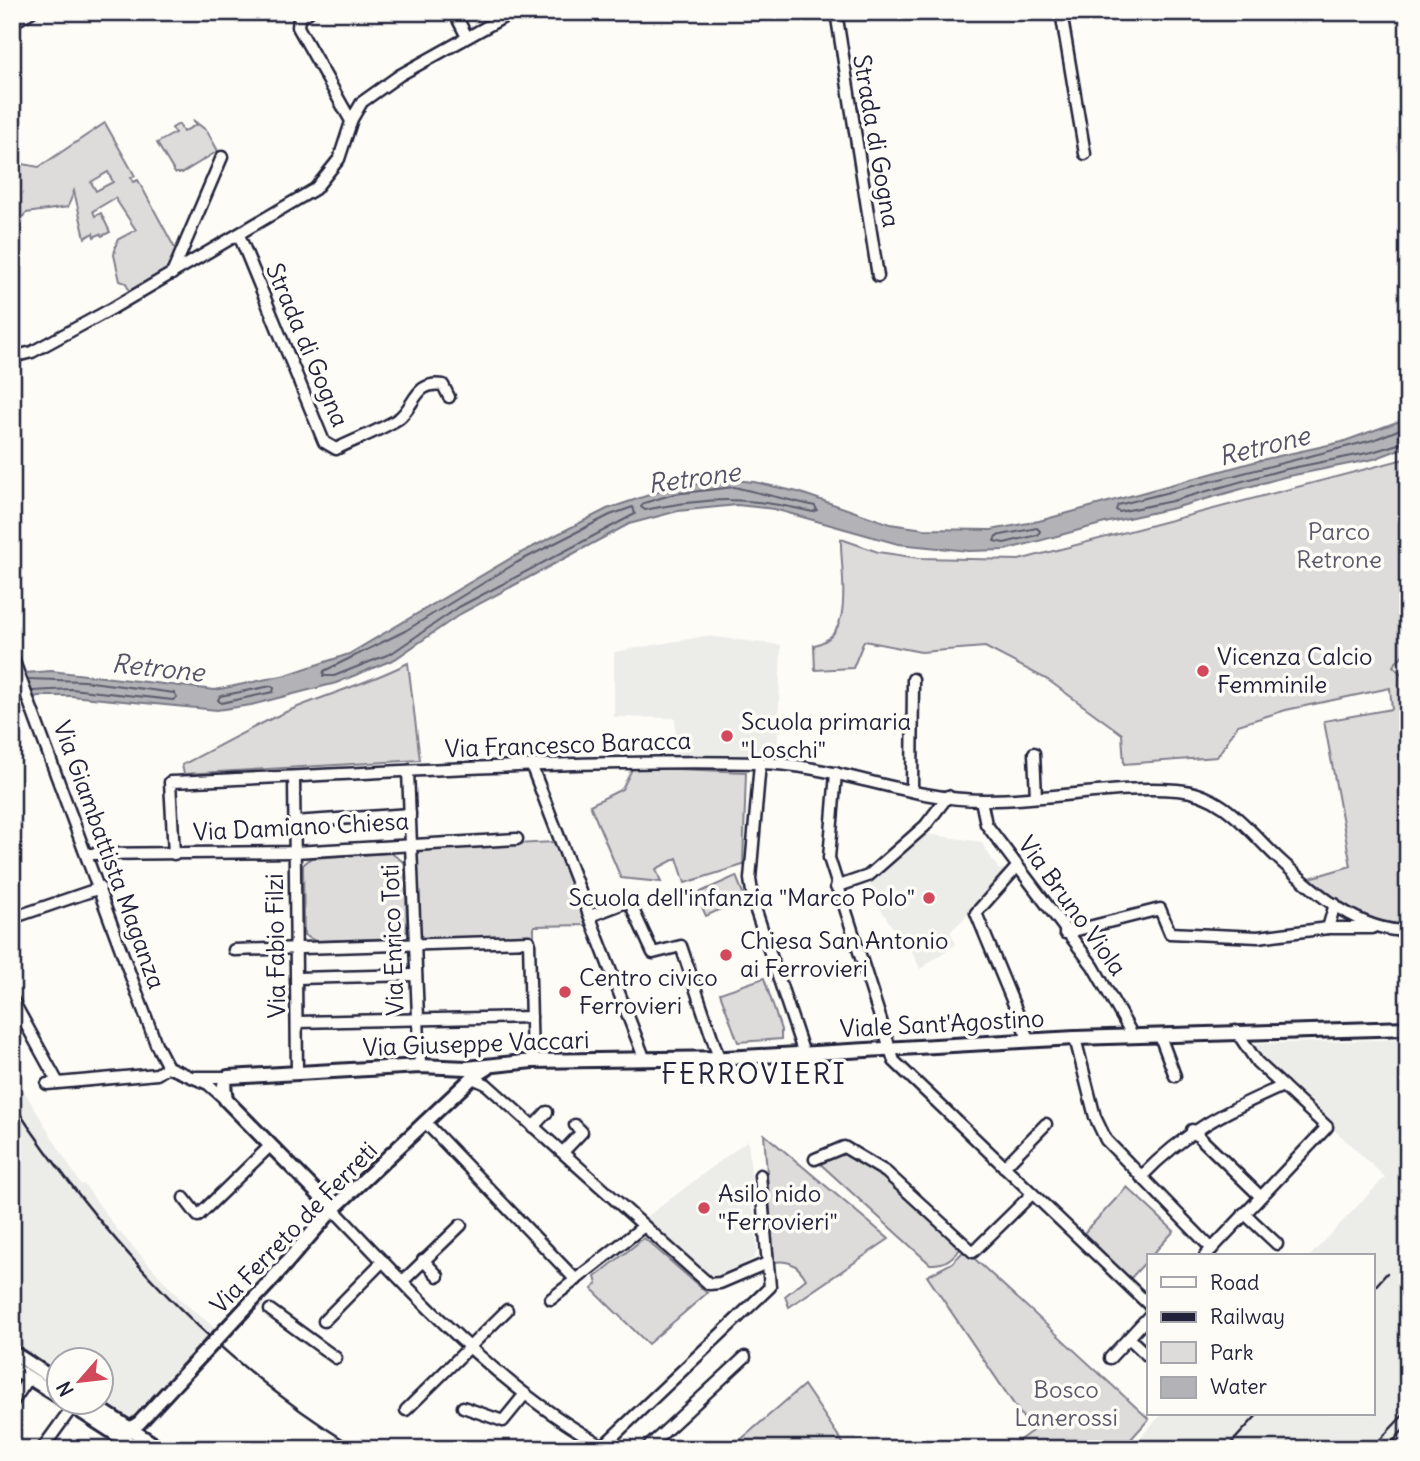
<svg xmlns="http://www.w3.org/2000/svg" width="1420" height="1461" font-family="Delius,sans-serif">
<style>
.built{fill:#ecece9}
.green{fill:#dddcdb;stroke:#807f8b;stroke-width:2;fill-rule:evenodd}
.water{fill:#b2b2b7;stroke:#787885;stroke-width:2}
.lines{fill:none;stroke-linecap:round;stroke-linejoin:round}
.shore{stroke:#5c5c6d;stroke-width:2}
.minor-casing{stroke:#22223b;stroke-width:15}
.major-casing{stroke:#22223b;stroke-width:18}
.minor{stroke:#fdfcf7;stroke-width:10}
.major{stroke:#fdfcf7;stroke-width:12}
.rail{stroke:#22223b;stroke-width:2.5}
.major-bridge-casing{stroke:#22223b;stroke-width:18;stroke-linecap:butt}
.major-bridge{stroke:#fdfcf7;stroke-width:12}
.poi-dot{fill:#d1495b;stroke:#fdfcf7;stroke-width:2.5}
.labels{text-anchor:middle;stroke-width:7;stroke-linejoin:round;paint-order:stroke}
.street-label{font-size:24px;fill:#22223b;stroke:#fdfcf7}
.park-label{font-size:24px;fill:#5a5a6b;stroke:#fdfcf7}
.poi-label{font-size:24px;fill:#22223b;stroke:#fdfcf7;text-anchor:start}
.water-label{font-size:26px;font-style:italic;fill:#545466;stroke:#fdfcf7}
.quarter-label{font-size:28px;letter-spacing:2px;fill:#22223b;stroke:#fdfcf7}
</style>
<rect width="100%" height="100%" fill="#fdfcf7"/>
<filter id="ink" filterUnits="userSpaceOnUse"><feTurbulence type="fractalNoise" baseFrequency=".0143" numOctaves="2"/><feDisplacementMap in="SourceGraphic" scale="14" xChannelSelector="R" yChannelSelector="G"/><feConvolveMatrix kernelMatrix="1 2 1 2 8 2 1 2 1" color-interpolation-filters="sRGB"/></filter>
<g filter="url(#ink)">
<g class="built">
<polygon points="706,636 781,645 777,760 680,756 676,753 675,718 614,717 614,652"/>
<polygon points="927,834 981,842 999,870 1004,869 1009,875 950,932 956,944 920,969 908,943 904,945 867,888"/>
<polygon points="1408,1039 1408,1449 1129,1449 1162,1414 1373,1414 1373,1256 1310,1256 1385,1177 1256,1057 1256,1044"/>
<polygon points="12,1071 81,1185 84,1184 116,1228 183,1302 215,1328 212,1335 139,1415 127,1421 95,1402 102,1402 102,1360 60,1360 59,1379 12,1349"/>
<polygon points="748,1140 754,1204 751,1209 754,1212 757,1250 754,1258 719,1277 709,1277 644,1219"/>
</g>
<g class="green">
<polygon points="193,120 207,131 218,151 182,173 175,173 157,143 175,133 172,128 179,124 183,132 196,125"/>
<path d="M105,123l30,53 -4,2 2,4 5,-2 40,74 -8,19 -39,23 -5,-13 -6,-2 -6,-26 3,-15 19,-10 -21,-32 -22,13 2,5 6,-3 9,19 -8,4 -2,-2 -6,3 -1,-4 -8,5 -11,-47 -6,16 -42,6 -14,16v-67l27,5zM108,172l5,10 -17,9 -5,-9z"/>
<path d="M1408,458v191l-15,17 15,15v249l-44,-10 -54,-42 41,-12 -27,-145 68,-12 -2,-21 -104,22 -48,15 -21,32 -93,7 -2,-30 -74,-54 -63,-33 -64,5 -57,-11 -11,27 -38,2 -1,-25c43,-9 26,-73 27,-106l37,13 41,6 100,2z"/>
<path d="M408,663l12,97 -236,14 -2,-9c35,-18 70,-38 106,-54 40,-17 81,-28 120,-48z"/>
<polygon points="633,767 746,772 743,865 685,883 677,858 656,869 661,882 621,878 590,805 622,789"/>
<polygon points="554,842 588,925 534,926 534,938 418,942 416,849"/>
<polygon points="391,853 405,863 407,931 399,938 315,941 304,935 303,865 311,858"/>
<polygon points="736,876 745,898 706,916 696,894"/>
<polygon points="764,978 781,1030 781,1039 738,1042 720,993"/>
<path d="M764,1134l125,105 -100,68 -4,-11 21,-17c-8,-14 -16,-19 -32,-17z"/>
<path d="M844,1147l42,25 78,73c-10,11 -17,20 -34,19l-115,-105z"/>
<polygon points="1127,1187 1174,1231 1130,1279 1084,1233"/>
<polygon points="644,1238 707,1293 648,1344 592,1289 597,1284 595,1277"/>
<polygon points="965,1250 1149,1419 1122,1449 1011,1449 1010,1447 1032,1431 927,1276 952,1263"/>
<polygon points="804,1385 847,1449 730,1449"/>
</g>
<polygon class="water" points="1408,418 1408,446 1374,459 1284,477 1174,508 1105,523 1005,550 969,551 898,544 774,509 737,505 678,511 629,524 462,613 395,659 336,683 251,705 217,710 71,696 38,696 12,704 12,674 51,671 215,690 286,675 349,654 513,557 607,509 673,487 734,480 754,482 798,492 890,524 924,529 991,530 1039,521 1261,460 1342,442"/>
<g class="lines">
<g class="shore">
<polyline points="1408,426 1373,440 1118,505 1116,510 1119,512 1172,501 1282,470 1372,452 1408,441"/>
<path d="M734,487l81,19 2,4 -4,2c-66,-16 -101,-15 -168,-2l-4,-3 3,-4 30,-9z"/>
<polygon points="633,507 635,514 459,607 392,653 334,676 323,676 324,671 405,631 516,563 610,515"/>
<polygon points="1037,528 1040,531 1038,535 1004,543 994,541 996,536"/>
<polyline points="28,679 84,681 174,693 177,697 173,700 71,689 32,691"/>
<polygon points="271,686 274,688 273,692 221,703 218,700 220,696"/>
</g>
<g class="minor-casing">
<g id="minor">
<polyline points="309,12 299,18 298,27 351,121"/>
<polyline points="454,12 467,37"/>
<polyline points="836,12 878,276"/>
<polyline points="1061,12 1085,154"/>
<polyline points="12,23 31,12"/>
<path d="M239,235l85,207 12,7c20,-10 43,-18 62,-30 17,-12 17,-39 45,-34l6,12"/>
<polyline points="172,274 222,157"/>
<polyline points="12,357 32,352 113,308 315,189 339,159 352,119 362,102 400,75 513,12"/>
<polyline points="12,656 156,1044 168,1067"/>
<polyline points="1034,753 1036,797"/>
<polyline points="760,763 750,879 754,905 803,1051"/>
<polyline points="532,767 645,1060"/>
<polyline points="408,771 420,1066"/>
<polyline points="836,773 829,858 894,1061 1149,1305"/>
<polyline points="294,777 297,1073"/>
<polyline points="912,790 913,679"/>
<polyline points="981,800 986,824 1093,966 1133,1036"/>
<polyline points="294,822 410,814"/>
<polyline points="88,854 295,852 517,839"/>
<path d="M174,854l-4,-72c197,-8 393,-23 589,-19 76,1 148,37 224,37 64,1 129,-15 194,-10 47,3 72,42 104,71 36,33 77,70 127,70"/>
<polyline points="1017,867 976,913 1029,1041"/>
<polyline points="836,887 868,876 925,826 948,796"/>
<polyline points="1335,904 1328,928 1372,928"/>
<polyline points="590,916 629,901 653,953 681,946 719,1058"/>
<polyline points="12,918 100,888"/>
<polyline points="1065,933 1160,909 1170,933 1258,937 1328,928"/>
<polyline points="234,950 529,941 532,1061"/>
<polyline points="297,978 414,975"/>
<polyline points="12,999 57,1081"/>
<polyline points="298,1022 531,1017"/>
<polyline points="1160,1036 1175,1076"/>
<polyline points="1075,1038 1095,1117 1106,1140 1212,1249"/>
<polyline points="168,1067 208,1084 226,1100"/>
<polyline points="196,1077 228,1077"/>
<polyline points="472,1078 486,1084 709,1284 720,1283 767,1263"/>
<polyline points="47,1084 157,1074 168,1067"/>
<polyline points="426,1123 576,1280"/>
<polyline points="533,1127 547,1112"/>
<polyline points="1192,1130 1260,1196"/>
<polyline points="563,1152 582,1132 575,1125"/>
<polyline points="815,1159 844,1147 886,1172 973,1252 1032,1194"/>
<polyline points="1004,1167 1046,1124"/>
<path d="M1141,1177c44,-46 85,-66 142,-91"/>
<polyline points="184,1198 198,1216 270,1146"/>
<path d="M333,1209c84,88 168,182 276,240"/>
<polyline points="1244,1213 1277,1244"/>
<polyline points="1205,1256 1327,1127 1257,1062 1236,1031"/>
<polyline points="423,1260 438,1276"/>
<polyline points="403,1281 461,1225"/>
<polyline points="551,1299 644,1226"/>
<polyline points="270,1310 336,1358"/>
<polyline points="324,1321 383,1261"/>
<polyline points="1129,1338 1149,1357"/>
<polyline points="1110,1358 1149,1316"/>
<polyline points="12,1403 29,1378"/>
<polyline points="463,1407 503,1421 525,1394"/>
<polyline points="406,1410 507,1310"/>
<polyline points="603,1446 770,1287 760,1175"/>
<polyline points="42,1449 73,1406"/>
<polyline points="646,1449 745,1357"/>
</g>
</g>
<g class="major-casing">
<g id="major">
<polyline points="333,1209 226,1100 224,1085 228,1077 420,1066 467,1068 532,1061 726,1058 1075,1038 1408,1028"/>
<polyline points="268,1284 333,1209 472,1078 488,1068"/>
<polyline points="12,1352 60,1383"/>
<polyline points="12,1367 60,1397"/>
<polyline points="66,1402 139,1449"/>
<polyline points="89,1402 161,1449"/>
<polyline points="95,1420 125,1432 139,1423 187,1371"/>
</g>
</g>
<use href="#minor" class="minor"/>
<use href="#major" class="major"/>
<g class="rail">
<path d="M12,1102c91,137 204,260 346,347"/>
<polyline points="1373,1289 1387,1273"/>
<polyline points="1226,1449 1258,1414"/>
<polyline points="1371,1449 1408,1410"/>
<polyline points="1386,1449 1407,1426"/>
</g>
<g class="major-bridge-casing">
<polyline id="major-bridge" points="187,1371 268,1284"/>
</g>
<use href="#major-bridge" class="major-bridge"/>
</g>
</g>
<g class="poi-dot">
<circle cx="1203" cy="671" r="7"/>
<circle cx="727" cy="736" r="7"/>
<circle cx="929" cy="898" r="7"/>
<circle cx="726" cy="955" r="7"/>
<circle cx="565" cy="992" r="7"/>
<circle cx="704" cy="1208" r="7"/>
</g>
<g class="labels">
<g class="street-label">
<text transform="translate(876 141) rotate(80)" y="8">Strada di Gogna</text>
<text transform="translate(307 345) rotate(67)" y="8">Strada di Gogna</text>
<text transform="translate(568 745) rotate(-2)" y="8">Via Francesco Baracca</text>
<text transform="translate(301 827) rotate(-3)" y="8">Via Damiano Chiesa</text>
<text transform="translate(109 855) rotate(70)" y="8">Via Giambattista Maganza</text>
<text transform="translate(1072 906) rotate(54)" y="8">Via Bruno Viola</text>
<text transform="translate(393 940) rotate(-92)" y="8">Via Enrico Toti</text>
<text transform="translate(276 946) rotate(-91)" y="8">Via Fabio Filzi</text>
<text transform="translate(942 1024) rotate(-3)" y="8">Viale Sant'Agostino</text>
<text transform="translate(476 1044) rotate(-2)" y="8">Via Giuseppe Vaccari</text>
<text transform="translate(294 1228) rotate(-46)" y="8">Via Ferreto de Ferreti</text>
</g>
<g class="park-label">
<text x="1339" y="540">Parco<tspan x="1339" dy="28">Retrone</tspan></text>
<text x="1066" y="1398">Bosco<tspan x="1066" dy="28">Lanerossi</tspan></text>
</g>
<g class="poi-label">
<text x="1217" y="665">Vicenza Calcio<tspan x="1217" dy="28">Femminile</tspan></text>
<text x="741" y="730">Scuola primaria<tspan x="741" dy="28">"Loschi"</tspan></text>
<text x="915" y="906" text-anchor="end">Scuola dell'infanzia "Marco Polo"</text>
<text x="740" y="949">Chiesa San Antonio<tspan x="740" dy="28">ai Ferrovieri</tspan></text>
<text x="579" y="986">Centro civico<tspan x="579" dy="28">Ferrovieri</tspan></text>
<text x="718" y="1202">Asilo nido<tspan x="718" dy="28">"Ferrovieri"</tspan></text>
</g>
<g class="water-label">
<text transform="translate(1264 446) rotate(-14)" y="9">Retrone</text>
<text transform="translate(694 478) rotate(-8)" y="9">Retrone</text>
<text transform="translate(158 668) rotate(6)" y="9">Retrone</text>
</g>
<g class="quarter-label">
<text x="754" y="1084">FERROVIERI</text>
</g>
</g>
<rect width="1420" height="1461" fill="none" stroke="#fdfcf7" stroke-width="42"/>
<rect x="21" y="21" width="1378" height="1419" fill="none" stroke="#22223b" stroke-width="2.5" filter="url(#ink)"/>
<rect x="1147" y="1254" width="228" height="161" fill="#fdfcf7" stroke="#a5a5ac" stroke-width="2"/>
<rect x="1161" y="1277" width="35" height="10" fill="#fdfcf7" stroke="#a5a5ac" stroke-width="2"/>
<text x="1210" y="1290" font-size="21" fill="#22223b">Road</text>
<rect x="1161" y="1312" width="35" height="10" fill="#22223b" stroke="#a5a5ac" stroke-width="2"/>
<text x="1210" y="1324" font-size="21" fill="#22223b">Railway</text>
<rect x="1161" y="1342" width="35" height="21" fill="#dddcdb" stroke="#a5a5ac" stroke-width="2"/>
<text x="1210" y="1360" font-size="21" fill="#22223b">Park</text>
<rect x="1161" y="1377" width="35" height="21" fill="#b2b2b7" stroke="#a5a5ac" stroke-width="2"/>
<text x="1210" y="1394" font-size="21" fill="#22223b">Water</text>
<g transform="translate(80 1381) rotate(242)"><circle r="33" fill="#fdfcf7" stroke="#a5a5ac" stroke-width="2"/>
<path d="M0-5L12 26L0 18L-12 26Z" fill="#d1495b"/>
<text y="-10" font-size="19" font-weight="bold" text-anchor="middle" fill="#22223b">N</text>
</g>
</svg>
